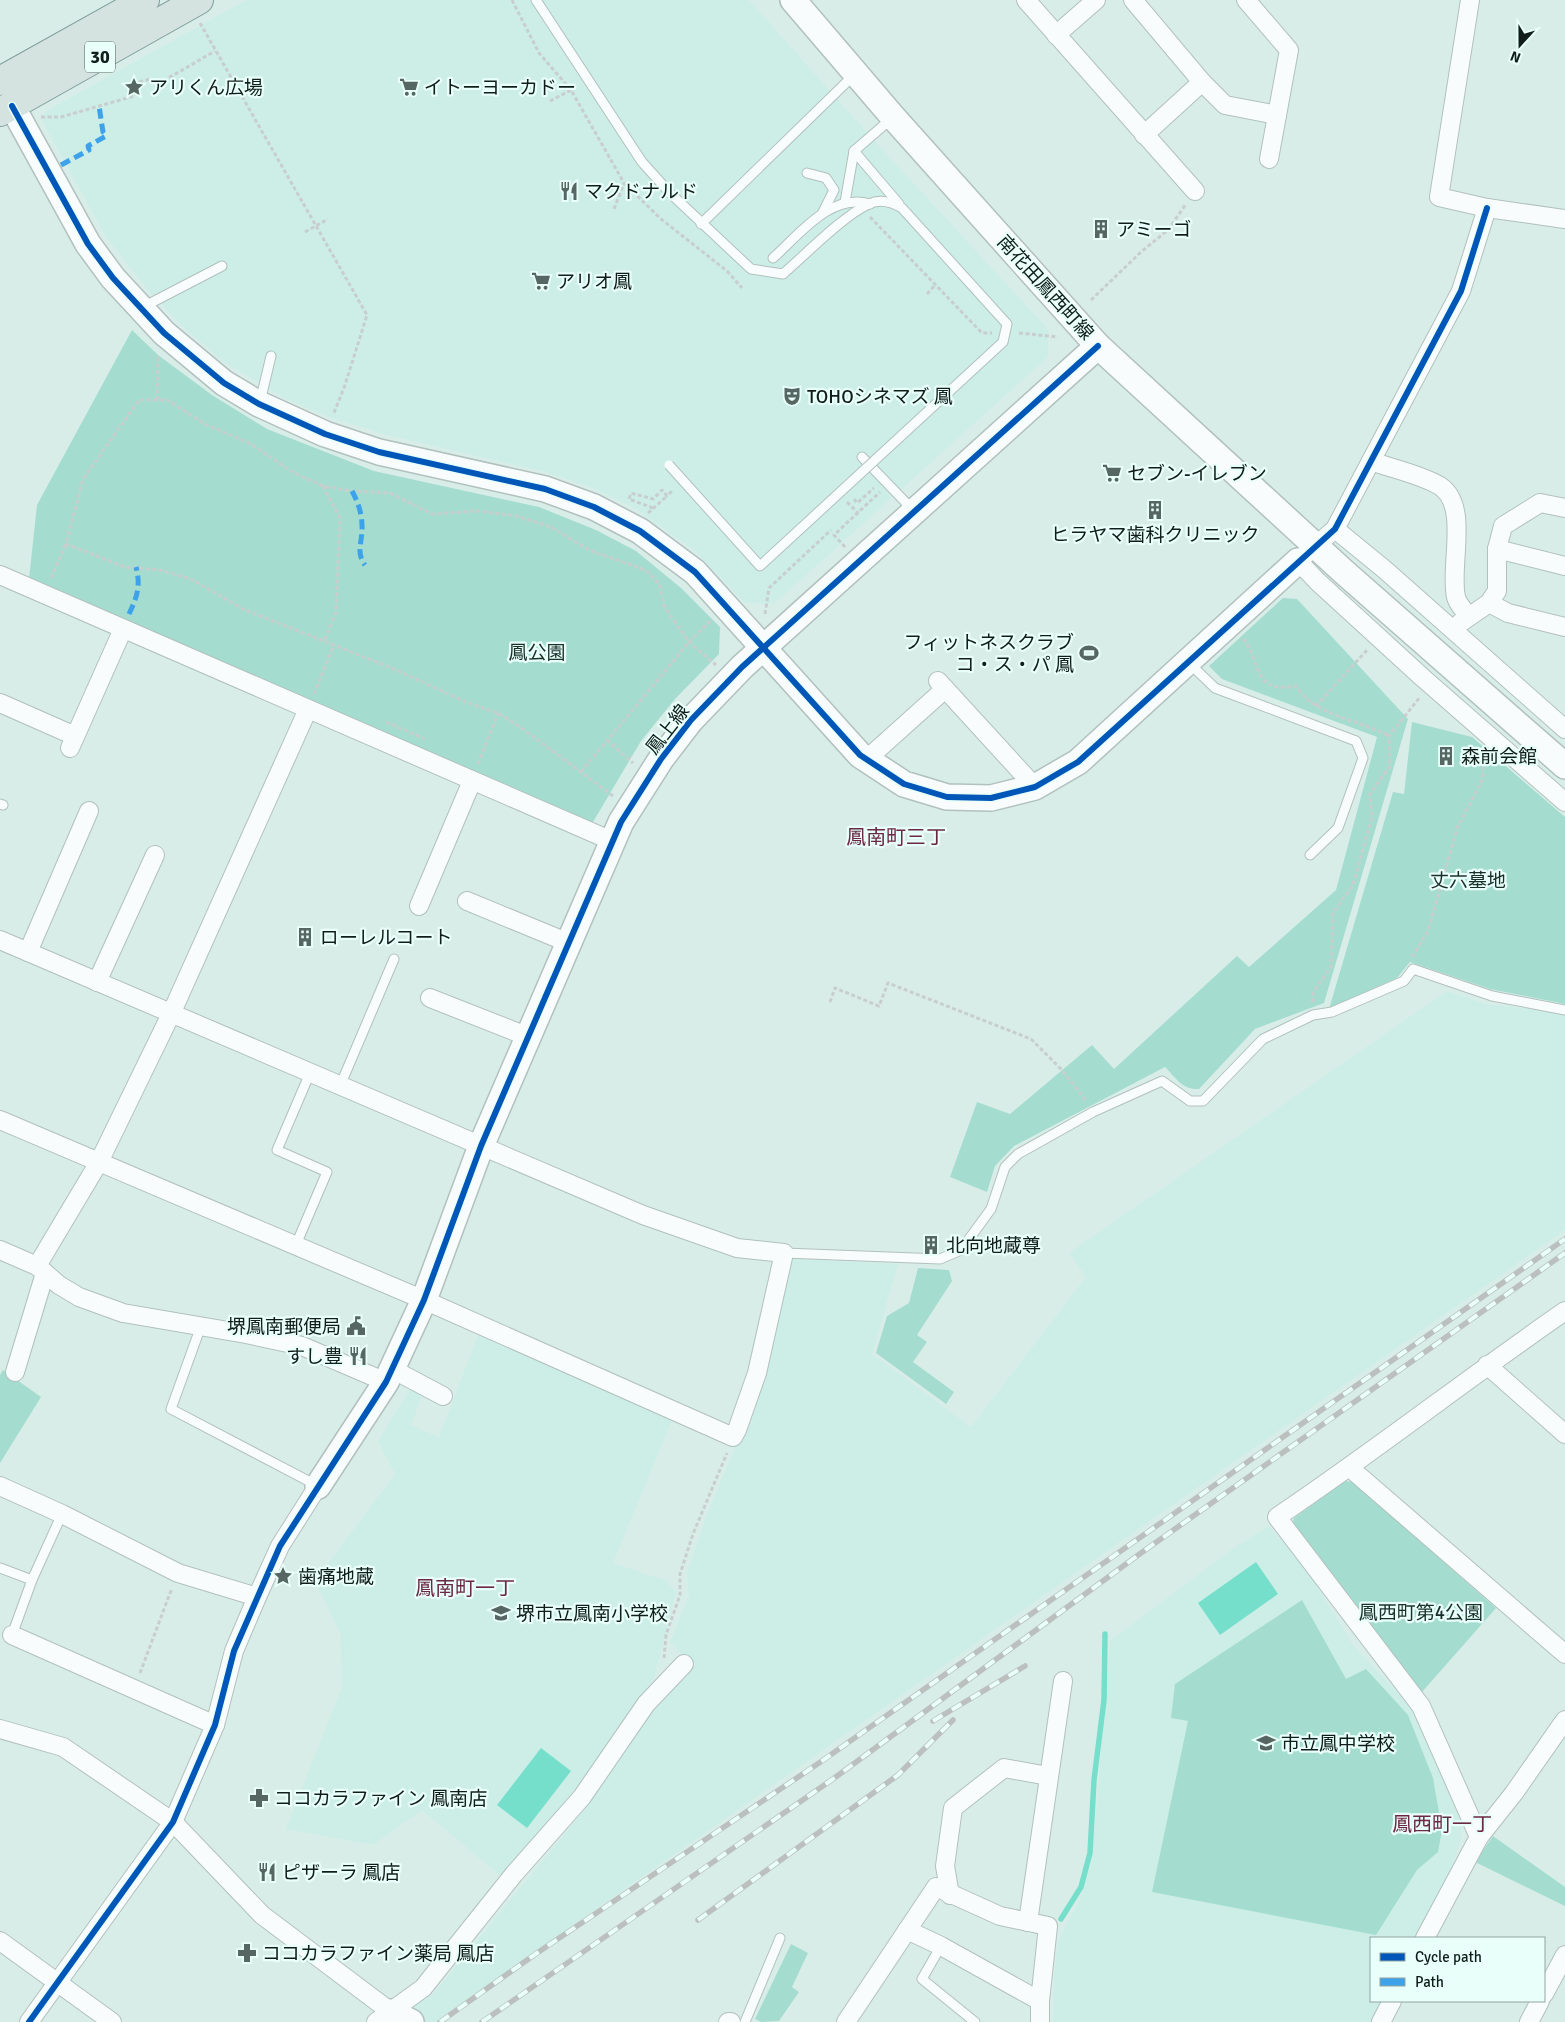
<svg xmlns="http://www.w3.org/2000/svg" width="1565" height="2022" font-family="Signika,'Noto Sans JP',sans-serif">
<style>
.built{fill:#cceee6}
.green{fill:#a4ddd0}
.water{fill:#76dfcc}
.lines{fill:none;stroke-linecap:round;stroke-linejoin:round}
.stream{stroke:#76dfcc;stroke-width:5.5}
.lane-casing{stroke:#b1c1bd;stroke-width:11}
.street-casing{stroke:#b1c1bd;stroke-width:20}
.secondary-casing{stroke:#b1c1bd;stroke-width:28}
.primary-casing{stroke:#7f9e98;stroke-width:30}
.path{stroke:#c8cecd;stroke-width:3;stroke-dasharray:4 2.5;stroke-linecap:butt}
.lane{stroke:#f9fcfc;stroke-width:9}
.street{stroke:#f9fcfc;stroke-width:18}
.secondary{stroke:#f9fcfc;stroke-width:25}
.primary{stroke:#d4e3e0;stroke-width:28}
.rail-casing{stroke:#bbc0bf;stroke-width:5.5}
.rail{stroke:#e9fff9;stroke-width:4;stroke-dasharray:11;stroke-linecap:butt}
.lane-bridge-casing{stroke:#b1c1bd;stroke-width:11;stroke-linecap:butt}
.lane-bridge{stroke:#f9fcfc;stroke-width:9}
.quiet{stroke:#3da2ea;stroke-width:5;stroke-dasharray:10 5;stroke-linecap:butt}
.cycleway-casing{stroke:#e9fff9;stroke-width:9}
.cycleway{stroke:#0057b8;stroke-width:6}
.labels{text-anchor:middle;stroke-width:4.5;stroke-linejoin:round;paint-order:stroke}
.shield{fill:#e9fff9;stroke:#51615d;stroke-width:1}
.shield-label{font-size:18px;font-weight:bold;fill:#101d1a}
.poi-label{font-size:19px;fill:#101d1a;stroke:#e9fff9;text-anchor:start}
.street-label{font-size:19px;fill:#101d1a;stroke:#e9fff9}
.park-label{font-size:19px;fill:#182f2a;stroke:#e9fff9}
.neighbourhood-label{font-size:20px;fill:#6b2842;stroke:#e9fff9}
</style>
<rect width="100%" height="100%" fill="#d9ede8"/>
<g class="built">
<polygon points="246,0 749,0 870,136 1048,329 1048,357 774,604 745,603 694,550 636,509 593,488 545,472 383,434 329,417 284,398 224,362 183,327 147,289 106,237 43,123 46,111"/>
<polygon points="1447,991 1486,1004 1565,1013 1565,1230 435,2022 393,2022 435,1992 590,1803 644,1717 691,1663 670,1642 689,1595 687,1573 706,1517 746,1422 751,1423 793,1259 898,1264 872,1354 971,1427 1086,1277 1069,1253"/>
<polygon points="478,1335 672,1420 613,1563 667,1581 676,1592 654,1678 619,1735 503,1878 422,1810 373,1845 286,1829 342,1687 340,1634 315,1581 395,1474 378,1441 411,1387 423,1393 411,1425 439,1437"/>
<polygon points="1268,1526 1302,1562 1353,1645 1413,1710 1445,1776 1461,1824 1461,1839 1453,1864 1415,1938 1371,1938 1371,2001 1382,2001 1372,2022 1053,2022 1054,1975 1058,1941 1080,1899 1092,1861 1110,1641 1234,1548"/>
</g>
<g class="green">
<polygon points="132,330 158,355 212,395 267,429 374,471 539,507 596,530 636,551 681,588 720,627 719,654 675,699 641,741 593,822 311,702 29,579 37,505"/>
<path d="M1283,598l14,1 111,120 -84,284 -69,26 -56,60c-17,1 -23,-11 -34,-22l-151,79 -19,20 -8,26 -37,-15 27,-75 33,12 82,-69 22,24 123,-113 12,11 87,-77 41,-153 -155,-58 -13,-13z"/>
<polygon points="1412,722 1472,737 1565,817 1565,1004 1490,989 1410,962 1397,978 1329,1009 1393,792 1404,794"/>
<polygon points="918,1268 949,1270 952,1281 917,1335 927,1342 913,1362 954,1392 946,1404 876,1353 887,1316 909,1303"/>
<polygon points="3,1370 41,1397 0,1463 0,1375"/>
<polygon points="1345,1481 1353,1482 1496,1608 1422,1692 1345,1595 1306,1539 1292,1526 1294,1518"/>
<polygon points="1302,1600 1346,1679 1366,1669 1408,1715 1433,1778 1442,1830 1438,1852 1417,1870 1376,1935 1152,1892 1188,1721 1171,1718 1175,1684"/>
<polygon points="1493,1836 1565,1887 1565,1906 1475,1862"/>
<polygon points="791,1944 808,1953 792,1987 799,1992 779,2021 761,2022 755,2019"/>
</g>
<g class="water">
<polygon points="1256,1562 1278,1594 1220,1635 1198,1603"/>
<polygon points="541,1748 571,1771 527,1828 497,1805"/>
</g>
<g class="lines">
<polyline class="stream" points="1061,1919 1081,1887 1090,1853 1094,1780 1104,1700 1105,1634"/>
<g class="lane-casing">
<g id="lane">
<path d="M536,0l106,162 28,31 81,76 32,5c22,-19 61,-59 86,-70 12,-6 23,-2 33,4"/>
<polyline points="854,151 899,204"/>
<polyline points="807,173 826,178 834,190 823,212"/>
<polyline points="845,202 854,151 891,119"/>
<polyline points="701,224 855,74"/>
<path d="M773,258c26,-23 58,-66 97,-54"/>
<polyline points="143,307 222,266"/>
<polyline points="260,402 271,356"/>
<polyline points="862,457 914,511"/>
<polyline points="1188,662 1215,688 1356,741 1363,758 1338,828 1310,855"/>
<polyline points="0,804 3,805"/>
<polyline points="340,1086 394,959"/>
<polyline points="295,1247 327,1172 277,1150 310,1073"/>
<polyline points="784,1253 940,1259 961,1250 991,1209 1005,1167 1018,1154 1093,1112 1162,1081 1190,1101 1203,1101 1263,1039 1313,1015 1332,1012 1404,981 1413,969 1492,996 1565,1010"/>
<polyline points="201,1326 171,1409 318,1486"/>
<polyline points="0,1568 32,1580"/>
<polyline points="12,1635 32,1580 62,1514"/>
<polyline points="941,1946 922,1979 975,2022"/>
<polyline points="745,2022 780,1938"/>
</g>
</g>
<g class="street-casing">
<g id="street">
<polyline points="1026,0 1195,191"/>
<polyline points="1133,0 1202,82 1225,105 1277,115"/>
<polyline points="1246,0 1289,50 1269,159"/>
<polyline points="1470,0 1439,197 1487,208 1565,219"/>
<polyline points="1056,35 1096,0"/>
<polyline points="1144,135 1202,82"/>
<polyline points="1487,208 1461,291 1335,529 1298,561 1318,582 1423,678 1565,802"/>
<path d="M1371,461c22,8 49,13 69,25 30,20 9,80 16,111 1,6 8,13 12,19"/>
<polyline points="1335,529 1384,569 1565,729"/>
<polyline points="1497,549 1565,566"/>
<polyline points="0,575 612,841"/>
<polyline points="1489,603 1508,613 1565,627"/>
<polyline points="1460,623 1489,603 1497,591 1497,549 1503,526 1540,503 1565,508"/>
<polyline points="938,681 1035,787"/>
<polyline points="0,703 75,736"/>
<polyline points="70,748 123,629"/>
<polyline points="867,759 945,689"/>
<polyline points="467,901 569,943"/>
<polyline points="419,906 472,781"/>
<polyline points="0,940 643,1215 737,1248 784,1253 757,1373 737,1430 733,1437 424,1300 0,1120"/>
<polyline points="28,952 89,811"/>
<polyline points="97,982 155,855"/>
<polyline points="430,998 529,1037"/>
<polyline points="0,1250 37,1266 59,1285 79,1297 123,1313 246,1334 302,1346 386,1382"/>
<polyline points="37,1266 99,1162 171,1014 308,709"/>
<polyline points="1487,1365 1565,1434"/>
<polyline points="392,1369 443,1396"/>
<polyline points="15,1372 45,1273"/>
<polyline points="1350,1468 1565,1654"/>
<polyline points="0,1486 62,1514 178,1573 257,1597"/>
<polyline points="12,1635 215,1725"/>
<polyline points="0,1729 63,1747 173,1822 262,1915 391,2012"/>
<path d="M1479,1837l-58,-131 -144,-189c98,-66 191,-139 288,-206"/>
<polyline points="950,1895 945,1866 953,1808 1004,1768 1048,1776"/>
<polyline points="1028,1922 1063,1681"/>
<polyline points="907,1930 941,1946 1040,2001 1040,2022"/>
<polyline points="1425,1938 1479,1837 1514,1793 1565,1720"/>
<polyline points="0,1941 112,2022"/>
<polyline points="1544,1994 1565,1955"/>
<polyline points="29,2022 173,1822 215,1725 234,1651 257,1597 280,1546 318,1486"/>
<polyline points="376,2022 423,1988 514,1874 582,1797 646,1704 684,1664"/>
<polyline points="728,2022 731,2022"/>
<polyline points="846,2022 936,1887 1000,1916 1048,1926 1040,2001"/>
<polyline points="1381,2022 1392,2001"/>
<polyline points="1529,2022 1540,2001"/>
</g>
</g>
<g class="secondary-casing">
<g id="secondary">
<polyline points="793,0 893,117 1098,346 1344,572 1565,766"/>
<polyline points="12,106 88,244 113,278 164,333 224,383 259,404 325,434 379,452 545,489 594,507 640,531 695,572 860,755 904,784 947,797 991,798 1035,787 1078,762 1298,561"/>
<polyline points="318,1486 386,1382 424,1300 481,1146 621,822 661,759 691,720 742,667 1098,346"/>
<polyline points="391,2012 411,2022"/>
</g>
</g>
<g class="primary-casing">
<g id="primary">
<polyline points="0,81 145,0"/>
<polyline points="0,112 199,0"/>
</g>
</g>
<g class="path">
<polyline points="512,0 539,53 571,90 624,183 661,219 727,271 742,288"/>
<polyline points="200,23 367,315 344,388 333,415"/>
<polyline points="550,101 571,90"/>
<polyline points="41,117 61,117 134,96 140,82 150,79 160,83 215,51"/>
<polyline points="614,209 624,183"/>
<polyline points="870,217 982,333 992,333"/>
<polyline points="305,232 328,219"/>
<polyline points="927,294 935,285"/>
<polyline points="1091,300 1141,252 1168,230 1186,204"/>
<polyline points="1019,333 1058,337"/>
<polyline points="157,400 158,356"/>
<polyline points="323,486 340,518 336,612 324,641"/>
<polyline points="854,499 857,503 874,488"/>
<polyline points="847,502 858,513"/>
<polyline points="653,508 629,499 631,493 653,499 662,490 667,496 673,490"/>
<polyline points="648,513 667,496"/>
<polyline points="845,547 834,535 880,492"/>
<polyline points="51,578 66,544"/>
<polyline points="765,614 769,588 831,530"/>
<path d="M1243,639c19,21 7,55 53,47 20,31 62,33 93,50"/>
<polyline points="314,694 334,645"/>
<polyline points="1316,706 1368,649"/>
<polyline points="386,722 425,739"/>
<polyline points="607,740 633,763"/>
<polyline points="478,764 498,713"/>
<polyline points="581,772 689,642 710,621"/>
<polyline points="613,796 523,729 498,713 468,703 394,669 243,609 191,579 160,570 125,567 66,544 83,479 139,400 167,400 205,424 251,444 294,473 323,486 352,491 390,493 432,514 478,511 517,516 551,527 589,550 640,568 649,573 659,584 665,608 689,642 716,665"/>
<polyline points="1412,957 1428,931 1458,826 1483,779 1483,753"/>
<polyline points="830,1002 835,988 879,1006 888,983 1031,1039 1062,1070 1086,1101"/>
<polyline points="1313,1002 1313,992 1331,967 1333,913 1353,885 1372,817 1370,794 1390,766 1389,736 1420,697"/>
<polyline points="664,1658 666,1635 680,1595 680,1574 693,1534 727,1453"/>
<polyline points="140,1673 172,1588"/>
</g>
<use href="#lane" class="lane"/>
<use href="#street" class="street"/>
<use href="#secondary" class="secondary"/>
<use href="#primary" class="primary"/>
<g class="rail-casing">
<g id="rail">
<polyline points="933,1721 1025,1666"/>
<polyline points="698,1920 898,1775 953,1720"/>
<polyline points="440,2022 537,1953 819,1763 1565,1239"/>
<polyline points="482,2022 833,1779 1141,1553 1565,1253"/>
</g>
</g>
<use href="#rail" class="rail"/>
<g class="lane-bridge-casing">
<polyline id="lane-bridge" points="669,465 760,566 1003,342 1007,324 902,208"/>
</g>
<use href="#lane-bridge" class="lane-bridge"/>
<g class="quiet">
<polyline points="61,165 89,150 88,146 106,136 103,132 99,106"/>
<path d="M352,491c6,11 10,23 10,35 1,15 -7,26 3,39"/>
<path d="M129,614c8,-17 12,-28 7,-47"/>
</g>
<g class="cycleway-casing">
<g id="cycleway">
<polyline points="12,106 88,244 113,278 164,333 224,383 259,404 325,434 379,452 545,489 594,507 640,531 695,572 860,755 904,784 947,797 991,798 1035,787 1078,762 1335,529 1461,291 1487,208"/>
<polyline points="29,2022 173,1822 215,1725 234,1651 280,1546 386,1382 424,1300 481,1146 621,822 661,759 691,720 742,667 1098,346"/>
</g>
</g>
<use href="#cycleway" class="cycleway"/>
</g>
<defs>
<g id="sight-bare" transform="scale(1.5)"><path d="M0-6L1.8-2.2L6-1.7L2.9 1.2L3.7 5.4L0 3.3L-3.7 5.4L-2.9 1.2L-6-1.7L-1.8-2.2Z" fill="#566662" stroke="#e9fff9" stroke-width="2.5" paint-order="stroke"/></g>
<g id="supermarket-bare" transform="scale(1.5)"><path d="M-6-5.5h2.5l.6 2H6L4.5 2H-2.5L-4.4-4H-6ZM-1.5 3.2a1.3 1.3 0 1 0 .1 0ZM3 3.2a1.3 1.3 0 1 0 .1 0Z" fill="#566662" stroke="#e9fff9" stroke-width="2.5" paint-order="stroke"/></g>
<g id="restaurant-bare" transform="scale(1.5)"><path d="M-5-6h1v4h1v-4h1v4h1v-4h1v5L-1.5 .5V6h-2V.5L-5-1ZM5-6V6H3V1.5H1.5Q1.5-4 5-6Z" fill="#566662" stroke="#e9fff9" stroke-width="2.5" paint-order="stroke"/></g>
<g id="building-bare" transform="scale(1.5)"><path d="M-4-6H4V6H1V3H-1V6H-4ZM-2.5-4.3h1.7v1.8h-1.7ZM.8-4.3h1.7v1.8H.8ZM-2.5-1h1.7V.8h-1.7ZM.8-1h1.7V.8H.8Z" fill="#566662" stroke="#e9fff9" stroke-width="2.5" paint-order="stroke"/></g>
<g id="theatre-bare" transform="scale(1.5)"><path d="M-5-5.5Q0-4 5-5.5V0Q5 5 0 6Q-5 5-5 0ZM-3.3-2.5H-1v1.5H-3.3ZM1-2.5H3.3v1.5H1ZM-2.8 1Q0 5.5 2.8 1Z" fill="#566662" stroke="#e9fff9" stroke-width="2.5" paint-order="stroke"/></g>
<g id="stadium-bare" transform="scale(1.5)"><path d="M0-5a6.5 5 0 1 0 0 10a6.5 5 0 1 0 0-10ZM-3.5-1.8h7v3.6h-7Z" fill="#566662" stroke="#e9fff9" stroke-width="2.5" paint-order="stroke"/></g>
<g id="civic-bare" transform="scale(1.5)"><path d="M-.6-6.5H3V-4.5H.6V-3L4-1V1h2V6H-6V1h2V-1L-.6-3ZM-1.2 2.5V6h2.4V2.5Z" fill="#566662" stroke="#e9fff9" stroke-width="2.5" paint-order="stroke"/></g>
<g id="school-bare" transform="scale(1.5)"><path d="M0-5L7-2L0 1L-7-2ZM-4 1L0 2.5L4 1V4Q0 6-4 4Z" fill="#566662" stroke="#e9fff9" stroke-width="2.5" paint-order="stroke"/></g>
<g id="pharmacy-bare" transform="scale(1.5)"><path d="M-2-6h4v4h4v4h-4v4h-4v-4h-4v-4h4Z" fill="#566662" stroke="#e9fff9" stroke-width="2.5" paint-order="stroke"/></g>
</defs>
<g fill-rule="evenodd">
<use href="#sight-bare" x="134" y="87"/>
<use href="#supermarket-bare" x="409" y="87"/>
<use href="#restaurant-bare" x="569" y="191"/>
<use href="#building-bare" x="1101" y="229"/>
<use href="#supermarket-bare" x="541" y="281"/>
<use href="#theatre-bare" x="792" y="396"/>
<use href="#supermarket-bare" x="1112" y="473"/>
<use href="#building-bare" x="1155" y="510"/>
<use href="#stadium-bare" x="1089" y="653"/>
<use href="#building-bare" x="1446" y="756"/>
<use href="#building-bare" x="305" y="937"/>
<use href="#building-bare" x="931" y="1245"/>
<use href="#civic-bare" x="356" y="1326"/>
<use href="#restaurant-bare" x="358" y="1356"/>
<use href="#sight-bare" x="283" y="1576"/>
<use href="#school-bare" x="501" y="1613"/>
<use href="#school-bare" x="1266" y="1743"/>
<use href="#pharmacy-bare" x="259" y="1798"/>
<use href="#restaurant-bare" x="267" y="1872"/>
<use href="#pharmacy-bare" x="247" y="1953"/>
</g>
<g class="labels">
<rect class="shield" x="85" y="41.5" width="30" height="31" rx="4"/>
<g class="shield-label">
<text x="100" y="63">30</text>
</g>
<g class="poi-label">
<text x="149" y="94">アリくん広場</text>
<text x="424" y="94">イトーヨーカドー</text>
<text x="584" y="198">マクドナルド</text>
<text x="1116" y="236">アミーゴ</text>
<text x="556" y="288">アリオ鳳</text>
<text x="807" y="403">TOHOシネマズ 鳳</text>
<text x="1127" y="480">セブン-イレブン</text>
<text x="1155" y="541" text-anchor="middle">ヒラヤマ歯科クリニック</text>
<text x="1074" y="649" text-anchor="end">フィットネスクラブ<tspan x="1074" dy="22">コ・ス・パ 鳳</tspan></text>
<text x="1461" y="763">森前会館</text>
<text x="320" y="944">ローレルコート</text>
<text x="946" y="1252">北向地蔵尊</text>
<text x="341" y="1333" text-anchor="end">堺鳳南郵便局</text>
<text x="343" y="1363" text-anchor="end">すし豊</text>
<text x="298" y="1583">歯痛地蔵</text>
<text x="516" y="1620">堺市立鳳南小学校</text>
<text x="1281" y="1750">市立鳳中学校</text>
<text x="274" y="1805">ココカラファイン 鳳南店</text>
<text x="282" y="1879">ピザーラ 鳳店</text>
<text x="262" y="1960">ココカラファイン薬局 鳳店</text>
</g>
<g class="street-label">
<text transform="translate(1046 287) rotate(48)" y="7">南花田鳳西町線</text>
<text transform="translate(667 729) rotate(-52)" y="7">鳳上線</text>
</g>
<g class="park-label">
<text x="537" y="659">鳳公園</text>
<text x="1468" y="887">丈六墓地</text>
<text x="1421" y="1619">鳳西町第4公園</text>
</g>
<g class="neighbourhood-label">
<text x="896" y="844">鳳南町三丁</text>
<text x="465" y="1595">鳳南町一丁</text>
<text x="1442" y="1831">鳳西町一丁</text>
</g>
</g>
<rect x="1370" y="1937" width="175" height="65" fill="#e9fff9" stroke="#92a5a0"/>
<rect x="1380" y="1953" width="25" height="8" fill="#0057b8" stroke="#92a5a0"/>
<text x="1415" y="1962" font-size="15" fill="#101d1a">Cycle path</text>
<rect x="1380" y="1978" width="25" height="8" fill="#3da2ea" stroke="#92a5a0"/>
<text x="1415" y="1987" font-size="15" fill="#101d1a">Path</text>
<g transform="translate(1520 45) rotate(201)" stroke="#e9fff9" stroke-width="4" paint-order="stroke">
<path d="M0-4L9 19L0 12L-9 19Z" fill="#101d1a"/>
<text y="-8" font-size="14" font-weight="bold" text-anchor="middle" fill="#101d1a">N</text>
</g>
</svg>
